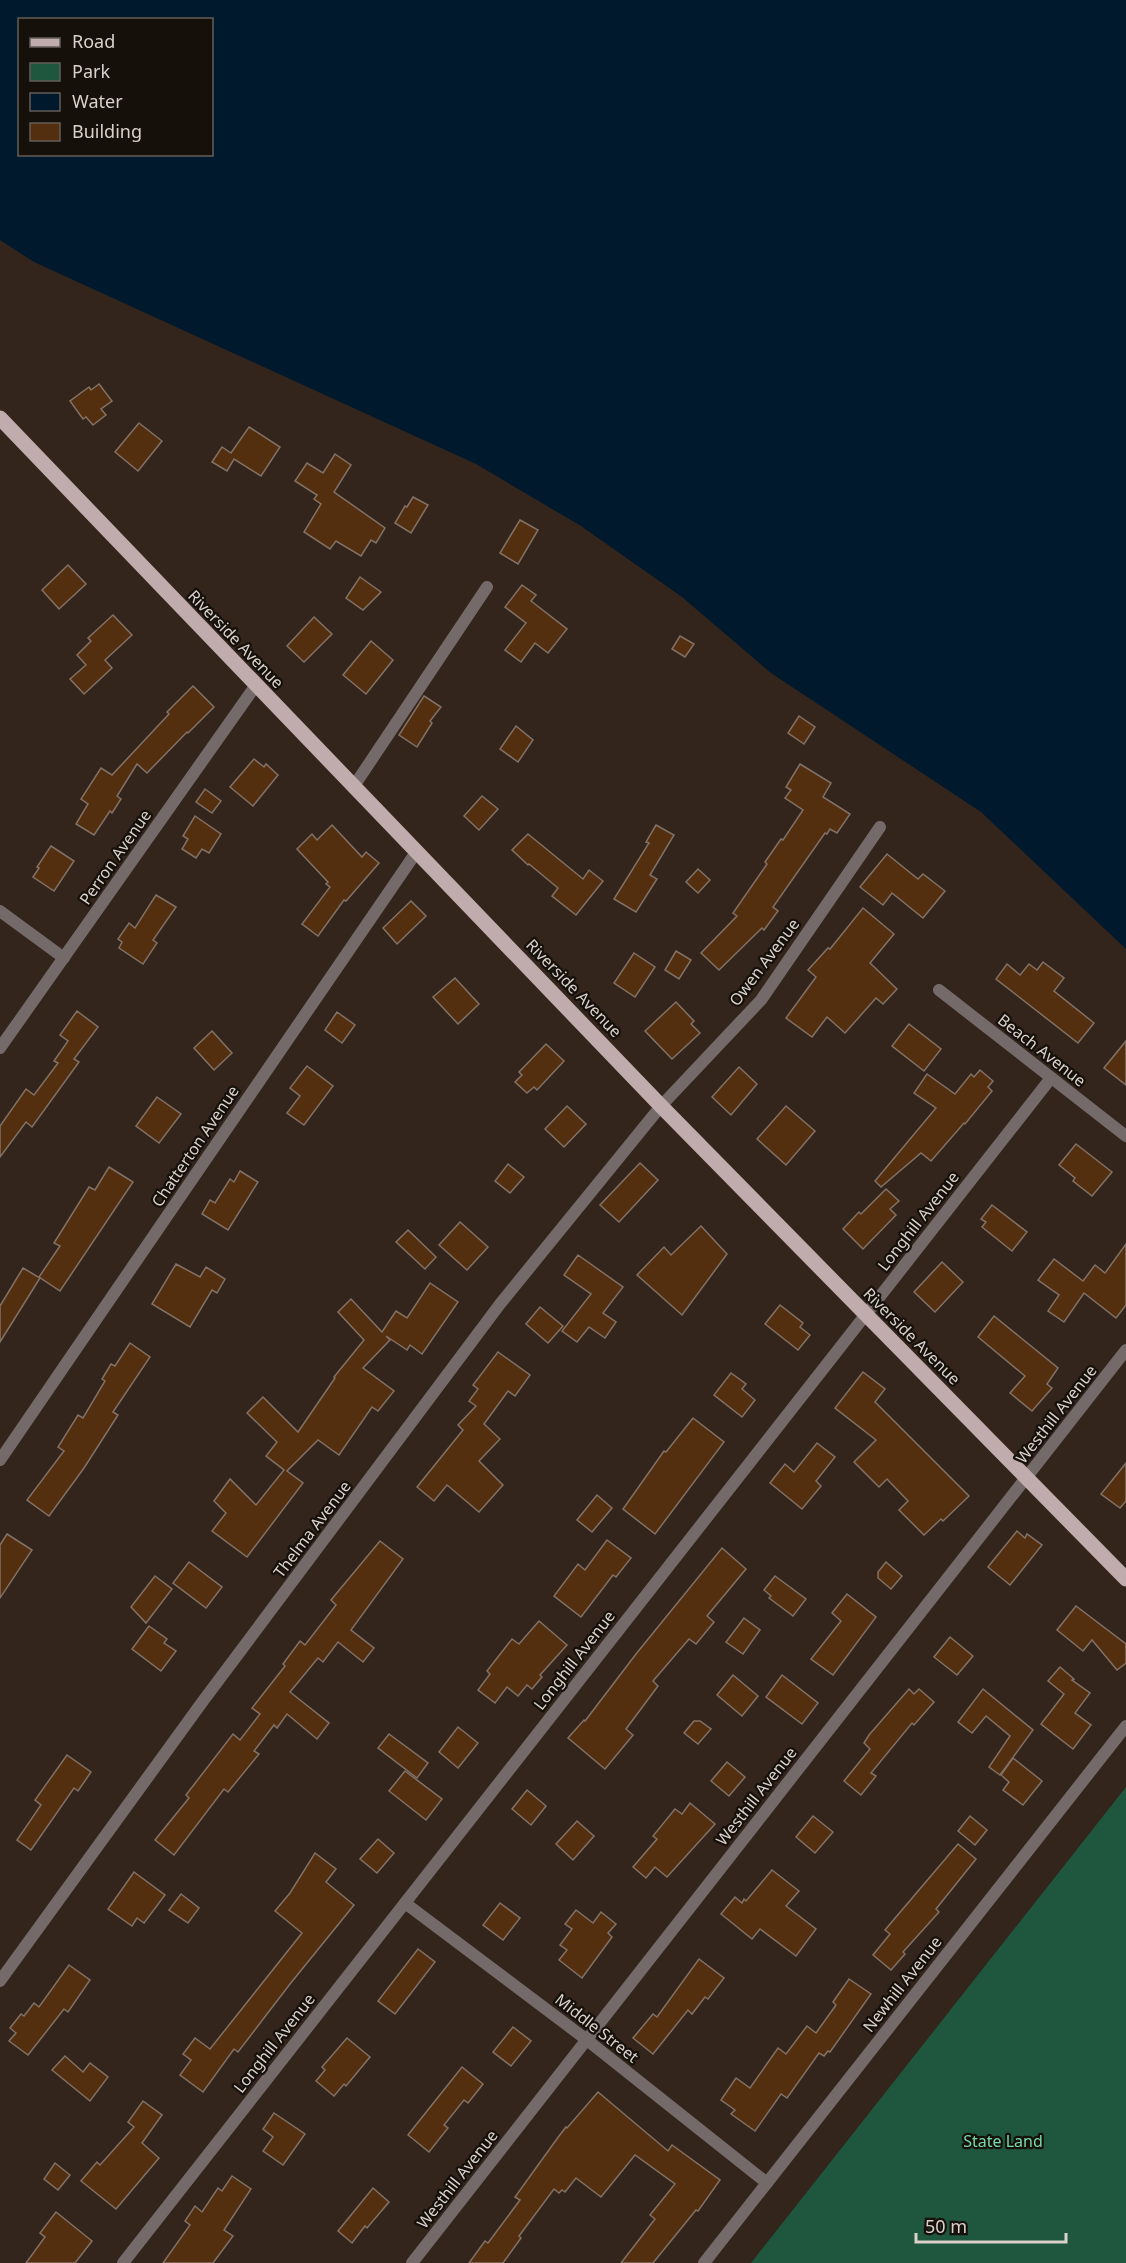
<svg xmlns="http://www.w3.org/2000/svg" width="1126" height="2263" font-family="'Noto Sans',sans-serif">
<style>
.green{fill:#1e573d}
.water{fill:#01192d;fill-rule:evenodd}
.building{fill:#542f0f;stroke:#827166;stroke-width:1.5}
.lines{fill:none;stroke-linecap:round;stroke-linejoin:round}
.minor{stroke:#746a6a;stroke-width:12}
.primary{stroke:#c0acac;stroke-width:15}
.labels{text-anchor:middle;stroke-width:4.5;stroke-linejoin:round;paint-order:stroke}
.street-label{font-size:16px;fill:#dad1cb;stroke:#16100b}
.park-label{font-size:16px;fill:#76d9a8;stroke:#16100b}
</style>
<rect width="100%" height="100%" fill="#33251b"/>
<polygon class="green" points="1126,1787 1126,2263 751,2263"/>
<path class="water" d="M0,0h1126v949l-145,-137 -210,-139 -89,-76 -101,-71 -105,-62 -442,-202 -34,-22zM20,20h192v134h-192z"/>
<g class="building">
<polygon points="99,384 112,401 101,409 106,415 93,425 86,417 83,419 70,401 89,387 91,390"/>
<polygon points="139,423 162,441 138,471 115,452"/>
<polygon points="249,427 280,447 261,476 234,459 227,471 212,462 222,447 231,453"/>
<polygon points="335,454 351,465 334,492 385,528 376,543 371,540 361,556 336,541 330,549 304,532 321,504 314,499 317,495 295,481 307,463 323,473"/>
<polygon points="413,497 428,505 411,533 395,523 405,506 407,507"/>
<polygon points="520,520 538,530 518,564 500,553"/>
<polygon points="68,565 86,584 59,609 42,590"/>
<polygon points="360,577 381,592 363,610 346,598"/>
<polygon points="522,585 536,595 531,601 567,629 548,653 535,643 521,662 505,650 526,623 505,607"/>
<polygon points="113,615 132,635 105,660 112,668 84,694 70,679 86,665 77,655 91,641 88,638"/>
<polygon points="314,617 332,634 304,662 287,646"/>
<polygon points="680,636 694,644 685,657 672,649"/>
<polygon points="371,641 393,660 366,694 343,675"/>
<polygon points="193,686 214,707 188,733 187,732 147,773 137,764 117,796 121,799 112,813 110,811 94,835 76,824 88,804 81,799 101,768 112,775 169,714 167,712"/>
<polygon points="424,696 441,707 430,721 432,723 417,747 399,735"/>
<polygon points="799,716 815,727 804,744 788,733"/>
<polygon points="516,726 533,740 518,762 500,749"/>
<polygon points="254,759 264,767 266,764 278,775 253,806 230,787"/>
<polygon points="800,764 831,783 823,797 850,814 837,833 830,829 827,834 825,833 773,907 778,911 764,930 762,928 719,970 701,953 737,916 733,913 767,864 765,862 781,839 783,840 803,810 785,798 791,790 786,787"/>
<polygon points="205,789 221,801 212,813 196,802"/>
<polygon points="482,796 498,809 479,830 464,816"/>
<polygon points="195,816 221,834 209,853 202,849 196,858 182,849 188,839 183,836"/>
<polygon points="332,825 362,857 366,852 379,863 346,901 344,900 318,936 302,924 330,887 326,884 328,882 297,849 312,834 317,840"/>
<polygon points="656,825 674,835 650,875 657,879 636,912 614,899 649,843 646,842"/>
<polygon points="528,834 583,879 589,870 603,881 576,915 552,896 558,888 529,864 528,865 512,850"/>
<polygon points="51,846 74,861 54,891 33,877 39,868 37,867"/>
<polygon points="887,854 918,879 923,874 945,891 923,918 892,893 883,905 860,887"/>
<polygon points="698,869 710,880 698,893 686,882"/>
<polygon points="156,895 176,907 153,940 157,943 143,964 119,948 122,942 118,939 129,923 135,928"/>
<polygon points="411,901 426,916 397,944 383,928"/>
<polygon points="863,908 894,934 870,963 897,989 883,1004 876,998 845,1033 827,1017 812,1037 786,1018 816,977 808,970 828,948 830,949"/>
<polygon points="676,951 691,960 679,979 665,970"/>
<polygon points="634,953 655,967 635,997 614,983"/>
<polygon points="1043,962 1064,978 1054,991 1094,1023 1078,1043 996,979 1007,964 1020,975 1029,964 1037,970"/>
<polygon points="455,978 479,1004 458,1024 433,997"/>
<polygon points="676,1002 694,1021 691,1024 700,1033 672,1059 645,1031"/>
<polygon points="77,1011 98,1027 74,1059 79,1062 32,1127 26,1122 0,1157 0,1126 26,1089 34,1095 58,1063 54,1061 68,1041 60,1035"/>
<polygon points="337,1012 355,1025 342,1043 325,1030"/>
<polygon points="909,1024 941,1049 924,1071 892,1046"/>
<polygon points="212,1031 232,1053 214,1070 194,1048"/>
<polygon points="1126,1041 1126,1085 1104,1068"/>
<polygon points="546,1044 564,1061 537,1090 534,1087 527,1093 515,1082 522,1075 519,1072"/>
<polygon points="307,1066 333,1086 304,1125 287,1113 300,1096 290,1088"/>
<polygon points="739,1067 757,1084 731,1115 712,1097"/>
<polygon points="980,1070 993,1081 988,1087 992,1091 965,1124 964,1123 931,1161 921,1153 881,1187 875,1181 936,1108 914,1093 927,1074 955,1094 971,1074 974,1077"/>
<polygon points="157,1097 181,1114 159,1143 136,1126"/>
<polygon points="567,1106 586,1124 564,1147 545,1129"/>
<polygon points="786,1106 815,1131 786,1165 757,1139"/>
<polygon points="1076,1144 1112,1172 1092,1196 1073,1181 1075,1178 1059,1165"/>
<polygon points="640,1163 658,1180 619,1222 600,1205"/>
<polygon points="508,1164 524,1177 510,1193 495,1181"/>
<polygon points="109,1167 133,1182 60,1291 39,1277 60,1246 54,1243 89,1187 95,1190"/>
<polygon points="240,1171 258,1182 228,1230 202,1214 210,1200 215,1203 230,1179 234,1182"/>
<polygon points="886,1189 899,1201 890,1209 896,1215 863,1249 843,1229 859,1212 861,1214"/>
<polygon points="992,1205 1027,1232 1012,1251 982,1227 986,1222 981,1219"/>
<polygon points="460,1222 488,1247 467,1270 439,1245"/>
<polygon points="701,1226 727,1254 682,1315 637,1275 664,1247 671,1255"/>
<polygon points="408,1230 436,1257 425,1269 396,1242"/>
<polygon points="1126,1244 1126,1305 1116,1318 1084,1293 1064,1322 1048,1311 1059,1295 1038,1280 1054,1259 1083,1281 1095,1265 1105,1273"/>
<polygon points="578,1255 623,1287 603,1313 616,1322 605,1338 589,1327 577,1342 562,1331 591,1294 564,1275"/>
<polygon points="942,1262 963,1282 935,1312 914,1292"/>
<polygon points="176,1264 200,1277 206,1267 225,1279 217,1293 212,1290 190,1327 152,1304"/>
<polygon points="23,1268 40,1278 0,1342 0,1306"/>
<polygon points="430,1283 458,1302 422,1354 410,1345 407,1350 386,1336 390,1340 363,1368 394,1391 378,1411 372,1407 339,1455 318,1440 287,1471 303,1483 247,1557 212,1531 226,1513 214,1501 230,1479 256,1505 284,1470 266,1456 277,1442 247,1413 263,1397 298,1432 335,1378 334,1377 364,1340 338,1312 351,1299 382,1332 396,1311 407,1318"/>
<polygon points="780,1305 803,1323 800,1327 810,1335 798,1350 765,1324"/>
<polygon points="540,1307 563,1326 548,1343 526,1324"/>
<polygon points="994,1316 1058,1368 1047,1384 1052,1388 1032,1411 1010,1393 1025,1376 978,1337"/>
<polygon points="130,1343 150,1357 113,1412 118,1415 84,1468 49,1516 27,1500 64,1451 58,1447 78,1415 83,1418 105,1381 102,1379 111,1364 115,1366"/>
<polygon points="498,1352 530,1375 515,1396 508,1391 484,1424 500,1439 479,1461 503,1485 479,1512 447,1485 434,1501 417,1487 463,1430 458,1425 476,1406 469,1401 478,1389 473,1385"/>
<polygon points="863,1372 885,1389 875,1402 969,1496 943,1521 941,1519 924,1535 899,1510 908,1501 887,1479 879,1487 854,1462 876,1440 835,1408"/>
<polygon points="731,1373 746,1384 742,1389 755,1400 742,1417 714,1395"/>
<polygon points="693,1418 724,1442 655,1534 623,1509 664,1451 666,1452"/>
<polygon points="817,1443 835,1457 816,1481 821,1486 802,1509 770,1483 785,1464 794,1472"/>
<polygon points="1126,1463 1126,1501 1120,1508 1101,1494"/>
<polygon points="597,1495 612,1508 592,1532 577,1520"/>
<polygon points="1017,1531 1025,1538 1027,1534 1042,1545 1010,1585 988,1567"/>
<polygon points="7,1534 32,1550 0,1598 0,1545"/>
<polygon points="607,1540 631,1558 616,1577 613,1575 581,1617 554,1596 578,1564 585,1570"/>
<polygon points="380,1541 403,1559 351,1630 374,1648 363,1662 338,1642 323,1662 318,1658 290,1692 329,1723 317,1739 287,1714 277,1728 274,1725 254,1751 259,1754 228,1792 224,1789 174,1855 155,1840 189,1798 186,1795 233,1734 240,1740 260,1714 252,1708 285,1666 283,1664 300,1641 305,1645 336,1605 331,1600"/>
<polygon points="722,1548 746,1569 707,1616 714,1622 696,1644 689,1639 653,1681 658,1686 626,1729 633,1735 605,1769 568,1738 584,1720 585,1721 636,1654"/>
<polygon points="189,1562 222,1587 206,1608 173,1583"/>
<polygon points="886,1562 902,1576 891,1589 878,1578 878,1572"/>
<polygon points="155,1576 172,1589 146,1623 131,1607"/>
<polygon points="775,1576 806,1599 793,1616 769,1598 771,1596 764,1590"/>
<polygon points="847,1594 876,1617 833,1675 811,1659 841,1621 832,1613"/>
<polygon points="1076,1606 1126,1644 1126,1663 1117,1670 1092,1640 1083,1651 1057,1630"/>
<polygon points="744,1618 760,1630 743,1654 726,1642"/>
<polygon points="539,1621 567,1645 540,1675 542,1677 532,1689 527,1685 518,1696 507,1687 495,1703 478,1690 490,1674 487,1671 512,1639 519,1644"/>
<polygon points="149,1626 167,1639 164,1643 176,1651 161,1671 132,1649"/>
<polygon points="950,1637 973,1656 957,1675 934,1657"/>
<polygon points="1060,1667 1074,1679 1072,1680 1090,1693 1075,1713 1091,1725 1073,1749 1041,1724 1064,1694 1048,1681"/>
<polygon points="733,1675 758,1696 742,1716 717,1695"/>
<polygon points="782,1675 818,1703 802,1724 766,1697"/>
<polygon points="909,1689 914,1694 919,1689 934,1702 914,1725 912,1723 871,1773 876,1776 861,1795 844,1781 870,1749 864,1743 869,1735"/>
<polygon points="983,1689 1033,1730 1000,1775 989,1767 1010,1736 986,1716 972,1733 958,1722"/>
<polygon points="694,1721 700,1721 711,1729 698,1744 684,1733"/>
<polygon points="458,1727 478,1743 458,1768 439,1752"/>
<polygon points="389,1734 428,1763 417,1778 378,1748"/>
<polygon points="67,1755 91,1772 78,1791 74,1788 31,1850 17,1840 41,1805 35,1800"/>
<polygon points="1013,1758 1042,1781 1023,1805 1003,1790 1009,1782 1001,1775"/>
<polygon points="727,1762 745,1777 729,1796 711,1781"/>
<polygon points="405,1771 442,1799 426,1820 389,1791"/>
<polygon points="527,1790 546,1806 531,1825 512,1809"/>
<polygon points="690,1803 715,1824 667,1877 655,1867 646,1878 633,1867 657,1839 653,1836 675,1809 682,1814"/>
<polygon points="813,1816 833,1832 815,1853 796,1837"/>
<polygon points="970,1816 987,1830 975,1845 958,1831"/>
<polygon points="577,1821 594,1836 573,1860 556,1844"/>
<polygon points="378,1839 394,1853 377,1873 360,1859"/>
<polygon points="958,1844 976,1859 936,1909 939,1912 903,1952 905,1954 891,1970 873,1955 890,1934 885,1930"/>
<polygon points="315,1853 336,1869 326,1882 354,1905 290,1984 238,2052 234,2049 203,2092 180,2075 191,2060 183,2054 195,2038 210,2049 302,1933 275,1911 290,1893"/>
<polygon points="772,1870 799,1891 786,1906 816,1929 796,1956 760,1929 752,1939 721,1914 735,1897 742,1903 744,1899 746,1901"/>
<polygon points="134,1872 165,1895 144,1923 137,1918 132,1926 108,1909"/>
<polygon points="181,1894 199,1908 188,1923 169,1910"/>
<polygon points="500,1903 520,1918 503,1940 483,1925"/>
<polygon points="576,1910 593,1923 601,1912 616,1924 608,1933 612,1937 582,1978 559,1960 567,1950 560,1945 572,1929 565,1924"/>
<polygon points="418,1949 435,1962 395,2014 378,2001"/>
<polygon points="699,1959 724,1978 708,1999 705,1997 692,2014 688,2010 653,2054 633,2038 653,2014 657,2017"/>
<polygon points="69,1965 90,1980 68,2012 64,2009 28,2055 9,2041 16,2033 10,2028 21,2014 24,2016 34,2003 39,2007"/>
<polygon points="849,1979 871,1994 830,2052 828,2051 824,2056 819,2053 787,2098 781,2094 755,2131 731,2114 735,2110 721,2100 736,2078 750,2088 778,2048 786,2054 807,2026 816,2033 836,2005 833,2002"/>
<polygon points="513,2027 531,2041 511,2066 493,2052"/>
<polygon points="347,2038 370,2057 346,2086 344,2084 334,2096 316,2081 325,2070 322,2067"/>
<polygon points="65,2056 83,2072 90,2063 108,2077 90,2101 52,2070"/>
<polygon points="462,2067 483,2084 468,2103 464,2100 444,2125 448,2128 429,2152 408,2135"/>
<polygon points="598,2092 668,2151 672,2145 720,2180 698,2211 696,2210 653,2263 621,2263 655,2219 650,2215 675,2184 635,2155 601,2197 576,2178 565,2192 562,2190 559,2193 554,2189 519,2236 521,2238 503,2263 469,2263 485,2241 488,2243 520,2200 515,2197 559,2136 566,2127 567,2128"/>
<polygon points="143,2101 162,2115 142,2143 159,2158 116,2209 81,2181 97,2162 100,2165 134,2127 128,2122"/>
<polygon points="274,2113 305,2134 283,2165 263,2151 273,2137 263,2129"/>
<polygon points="55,2163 70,2175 58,2190 44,2179"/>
<polygon points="232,2176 251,2189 224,2230 233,2236 213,2263 163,2263 190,2225 185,2221 195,2206 202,2212 218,2188 222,2191"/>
<polygon points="373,2188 389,2202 367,2228 365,2226 352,2243 338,2231"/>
<polygon points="56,2212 92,2241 75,2263 26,2263 45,2237 40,2233"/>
</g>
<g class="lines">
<g class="minor">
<polyline points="354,786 487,587"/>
<polyline points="0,911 64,958"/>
<polyline points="939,990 1126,1136"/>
<polyline points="0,1048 256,685"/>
<polyline points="0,1460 417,851"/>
<polyline points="405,1903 587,2040 767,2183"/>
<polyline points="0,1981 203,1701 500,1304 661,1106 761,1000 880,827"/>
<polyline points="123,2263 1051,1078"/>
<polyline points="412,2263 1126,1350"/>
<polyline points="704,2263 1126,1726"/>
</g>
<polyline class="primary" points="0,418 661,1106 1126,1579"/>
</g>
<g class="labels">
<g class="street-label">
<text transform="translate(236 639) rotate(46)" y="6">Riverside Avenue</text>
<text transform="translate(115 857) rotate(-55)" y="6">Perron Avenue</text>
<text transform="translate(764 962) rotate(-53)" y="6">Owen Avenue</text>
<text transform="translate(574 988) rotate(46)" y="6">Riverside Avenue</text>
<text transform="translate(1042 1050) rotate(38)" y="6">Beach Avenue</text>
<text transform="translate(195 1146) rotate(-56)" y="6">Chatterton Avenue</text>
<text transform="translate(918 1221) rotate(-52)" y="6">Longhill Avenue</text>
<text transform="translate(912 1336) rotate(45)" y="6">Riverside Avenue</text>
<text transform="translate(1056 1414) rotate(-52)" y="6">Westhill Avenue</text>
<text transform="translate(312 1529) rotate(-53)" y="6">Thelma Avenue</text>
<text transform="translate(574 1660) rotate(-52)" y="6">Longhill Avenue</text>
<text transform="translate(756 1796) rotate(-52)" y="6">Westhill Avenue</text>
<text transform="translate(902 1984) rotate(-52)" y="6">Newhill Avenue</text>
<text transform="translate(597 2028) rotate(38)" y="6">Middle Street</text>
<text transform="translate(274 2043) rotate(-52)" y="6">Longhill Avenue</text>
<text transform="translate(457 2179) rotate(-52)" y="6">Westhill Avenue</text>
</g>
<g class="park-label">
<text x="1003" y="2147">State Land</text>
</g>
</g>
<rect x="18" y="18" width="195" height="138" fill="#16100b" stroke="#645d58" stroke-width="1.5"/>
<rect x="30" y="38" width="30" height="9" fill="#c0acac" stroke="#645d58" stroke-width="1.5"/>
<text x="72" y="48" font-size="18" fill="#dad1cb">Road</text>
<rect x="30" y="63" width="30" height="18" fill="#1e573d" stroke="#645d58" stroke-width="1.5"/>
<text x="72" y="78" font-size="18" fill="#dad1cb">Park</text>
<rect x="30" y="93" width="30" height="18" fill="#01192d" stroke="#645d58" stroke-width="1.5"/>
<text x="72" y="108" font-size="18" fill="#dad1cb">Water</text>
<rect x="30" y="123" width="30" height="18" fill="#542f0f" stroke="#645d58" stroke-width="1.5"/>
<text x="72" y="138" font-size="18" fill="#dad1cb">Building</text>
<path d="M916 2233v9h150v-9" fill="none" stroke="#dad1cb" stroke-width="3"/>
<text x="925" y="2233" font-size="18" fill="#dad1cb" stroke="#16100b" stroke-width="4.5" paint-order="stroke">50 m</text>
</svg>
